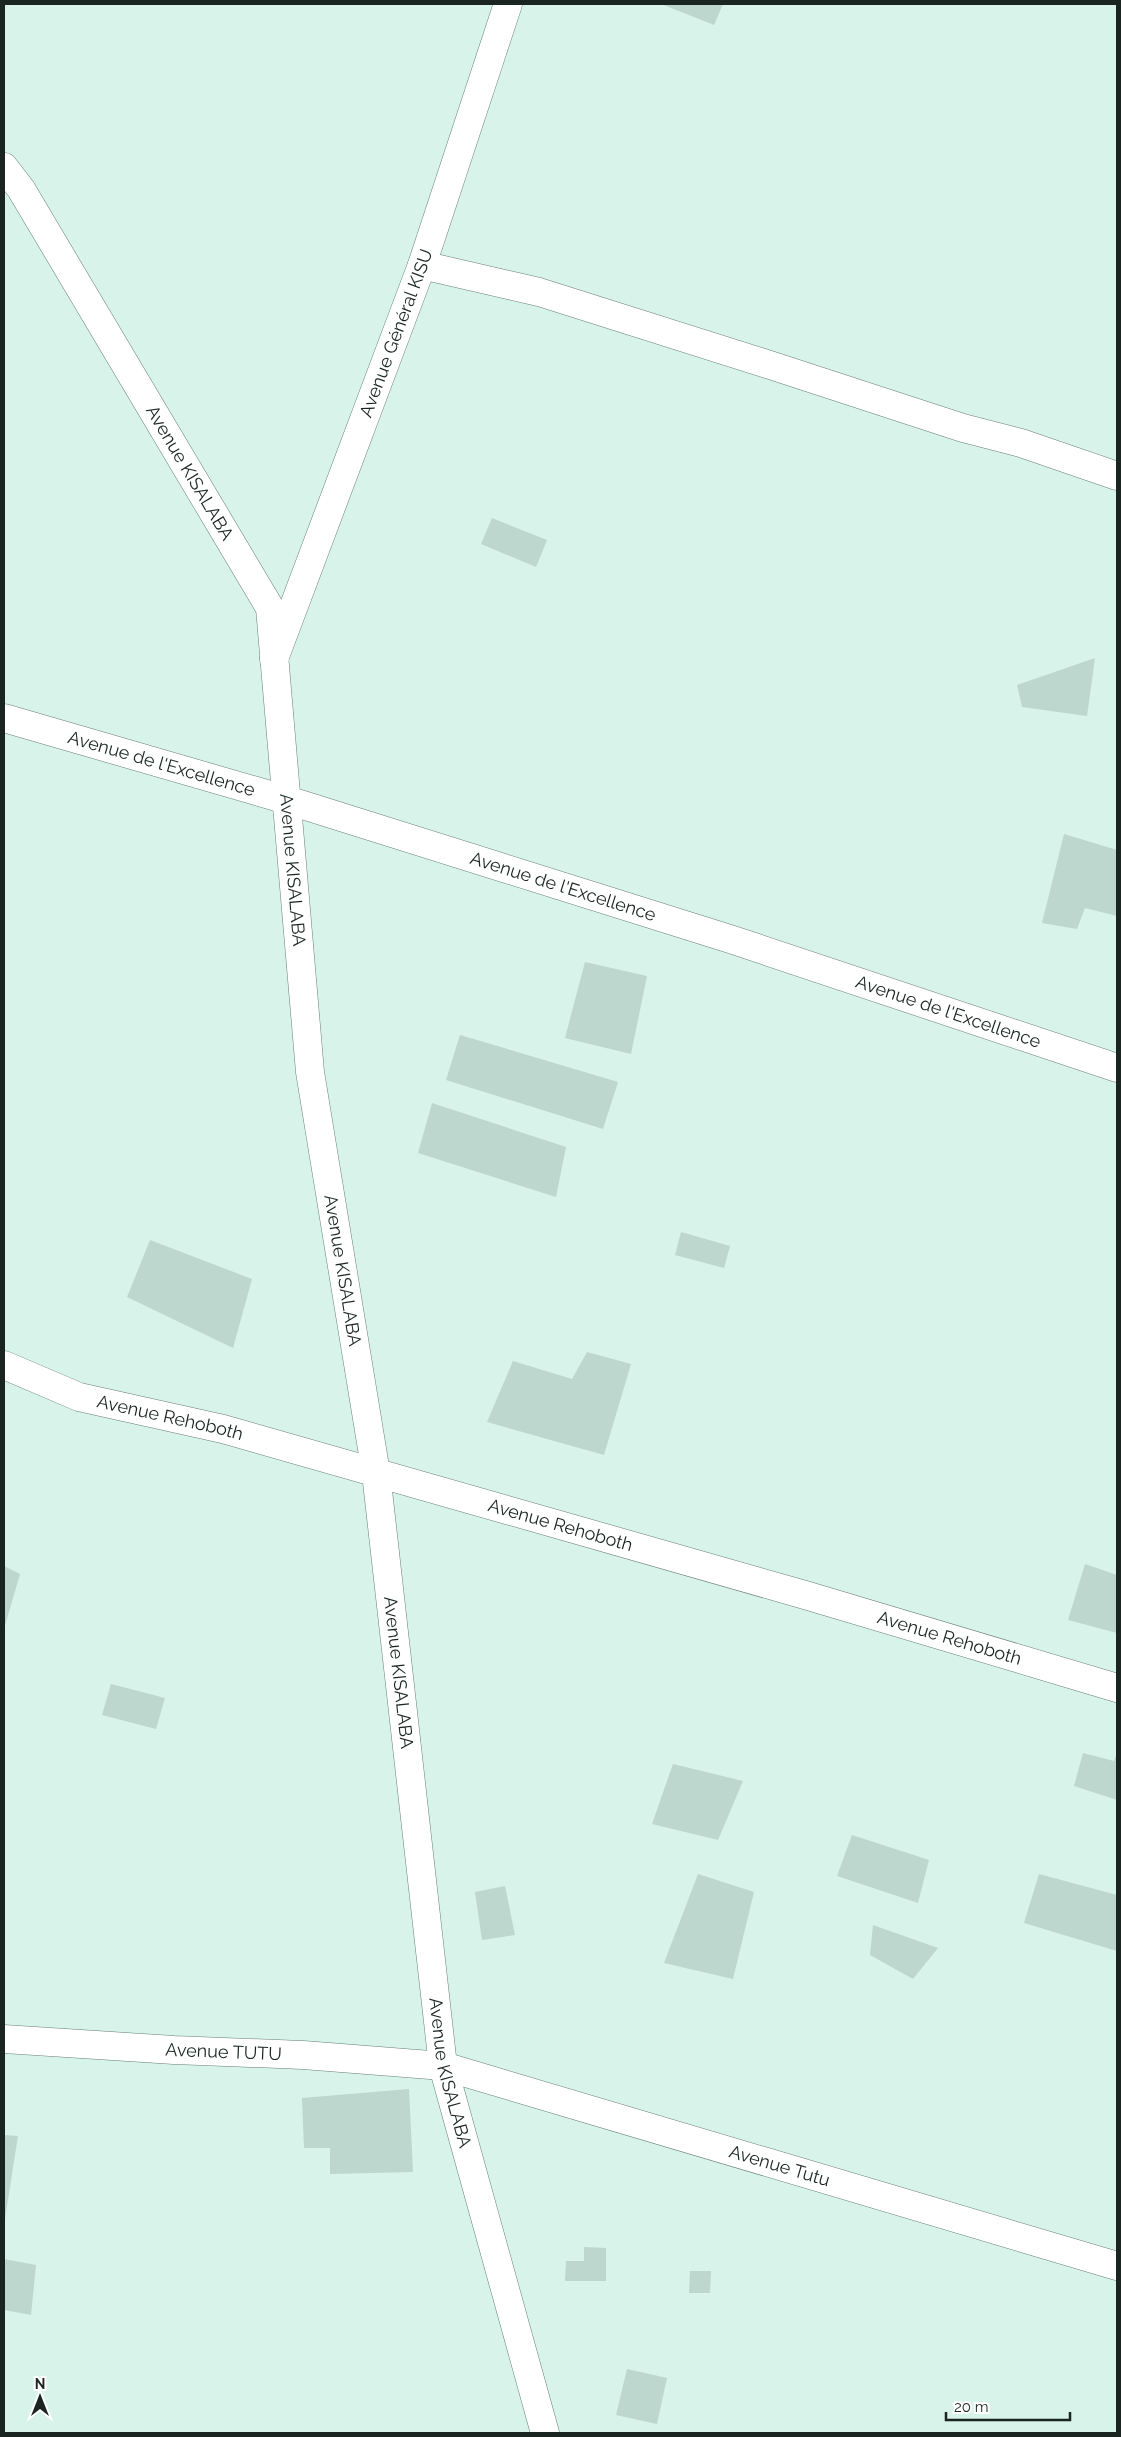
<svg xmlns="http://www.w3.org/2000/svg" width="1121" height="2437" font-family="Raleway,sans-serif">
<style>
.building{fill:#bdd6ce}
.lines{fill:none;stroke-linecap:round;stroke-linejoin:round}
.street-casing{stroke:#677f77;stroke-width:29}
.secondary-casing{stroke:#677f77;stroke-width:29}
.street{stroke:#fff;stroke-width:28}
.secondary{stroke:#fff;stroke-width:28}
.labels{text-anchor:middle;stroke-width:4;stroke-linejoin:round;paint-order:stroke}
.street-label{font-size:18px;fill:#1a2421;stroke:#fff}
</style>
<rect width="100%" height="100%" fill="#d8f3ea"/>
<g class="building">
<polygon points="661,4 723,4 714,25"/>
<polygon points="492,518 547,540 536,567 481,544"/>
<polygon points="1095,658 1087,716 1022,707 1017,685"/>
<polygon points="1064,834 1117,850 1117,916 1085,908 1077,929 1042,923"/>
<polygon points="585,962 647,976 631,1054 565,1038"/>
<polygon points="460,1035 618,1082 603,1129 446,1080"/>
<polygon points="432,1103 566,1147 556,1197 418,1153"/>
<polygon points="681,1232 730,1246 724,1268 675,1255"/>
<polygon points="150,1240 252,1279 233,1348 127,1297"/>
<polygon points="587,1352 631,1364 604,1455 487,1422 513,1361 572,1379"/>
<polygon points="1085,1564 1117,1575 1117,1633 1068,1620"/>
<polygon points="4,1566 20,1574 4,1629"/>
<polygon points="111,1684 165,1698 156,1729 102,1715"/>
<polygon points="1083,1753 1114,1761 1117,1753 1117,1800 1074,1786"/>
<polygon points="673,1764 743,1781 718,1840 652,1824"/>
<polygon points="852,1835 929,1860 918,1903 837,1876"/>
<polygon points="698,1874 754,1892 733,1979 664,1963"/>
<polygon points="1039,1874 1117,1895 1117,1951 1024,1923"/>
<polygon points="505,1886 515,1935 482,1940 475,1892"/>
<polygon points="873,1925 938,1948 913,1979 870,1955"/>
<polygon points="409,2089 413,2172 330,2174 330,2148 304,2148 302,2098"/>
<polygon points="4,2135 18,2136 5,2219 4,2219"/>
<polygon points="584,2247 606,2248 606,2281 565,2281 566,2261 584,2261"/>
<polygon points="4,2259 36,2265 31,2315 4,2310"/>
<polygon points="690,2271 711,2271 710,2293 689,2293"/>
<polygon points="627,2369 667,2378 657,2424 616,2415"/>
</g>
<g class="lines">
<g class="street-casing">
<g id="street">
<polyline points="422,265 539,292 770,365 963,428 1021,443 1117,476"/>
<path id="s1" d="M274,659l148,-394 86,-261"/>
<path id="s2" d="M4,718l283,82 443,139 387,129"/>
<path id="s3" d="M4,1365l75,32 144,32 582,166 312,93"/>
<path id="s4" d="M4,2039l170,11 129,5 140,11 674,200"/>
</g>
</g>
<g class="secondary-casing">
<g id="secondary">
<path id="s5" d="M4,167l17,22 249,419 40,464 66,401 67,593 102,367"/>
</g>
</g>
<use href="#street" class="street"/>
<use href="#secondary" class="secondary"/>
</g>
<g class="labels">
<g class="street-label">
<text dy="6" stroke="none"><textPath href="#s1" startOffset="348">Avenue Général KISU</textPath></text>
<text dy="6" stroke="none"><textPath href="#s5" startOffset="358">Avenue KISALABA</textPath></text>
<text dy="6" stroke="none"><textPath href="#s2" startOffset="164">Avenue de l'Excellence</textPath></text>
<text dy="6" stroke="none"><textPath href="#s5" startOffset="778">Avenue KISALABA</textPath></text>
<text dy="6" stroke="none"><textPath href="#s2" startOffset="584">Avenue de l'Excellence</textPath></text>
<text dy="6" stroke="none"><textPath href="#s2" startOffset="989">Avenue de l'Excellence</textPath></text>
<text dy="6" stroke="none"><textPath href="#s5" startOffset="1182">Avenue KISALABA</textPath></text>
<text dy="6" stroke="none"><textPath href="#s3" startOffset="175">Avenue Rehoboth</textPath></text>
<text dy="6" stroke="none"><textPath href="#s3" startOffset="580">Avenue Rehoboth</textPath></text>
<text dy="6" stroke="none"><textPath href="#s3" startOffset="985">Avenue Rehoboth</textPath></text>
<text dy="6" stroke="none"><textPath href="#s5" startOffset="1588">Avenue KISALABA</textPath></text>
<text dy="6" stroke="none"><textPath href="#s4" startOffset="220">Avenue TUTU</textPath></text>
<text dy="6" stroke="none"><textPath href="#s5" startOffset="1992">Avenue KISALABA</textPath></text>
<text dy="6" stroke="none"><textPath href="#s4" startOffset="791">Avenue Tutu</textPath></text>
</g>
</g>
<rect width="1121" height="2437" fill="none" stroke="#1a2421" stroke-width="10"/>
<g transform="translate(40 2397)" stroke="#ffffff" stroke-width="4" paint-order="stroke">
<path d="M0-4L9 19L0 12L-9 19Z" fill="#1a2421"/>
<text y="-8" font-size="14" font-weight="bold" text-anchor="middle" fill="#1a2421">N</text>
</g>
<path d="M946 2412v8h124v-8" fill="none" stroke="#1a2421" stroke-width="2.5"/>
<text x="954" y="2412" font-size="15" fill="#1a2421" stroke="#ffffff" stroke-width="4" paint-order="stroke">20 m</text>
</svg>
